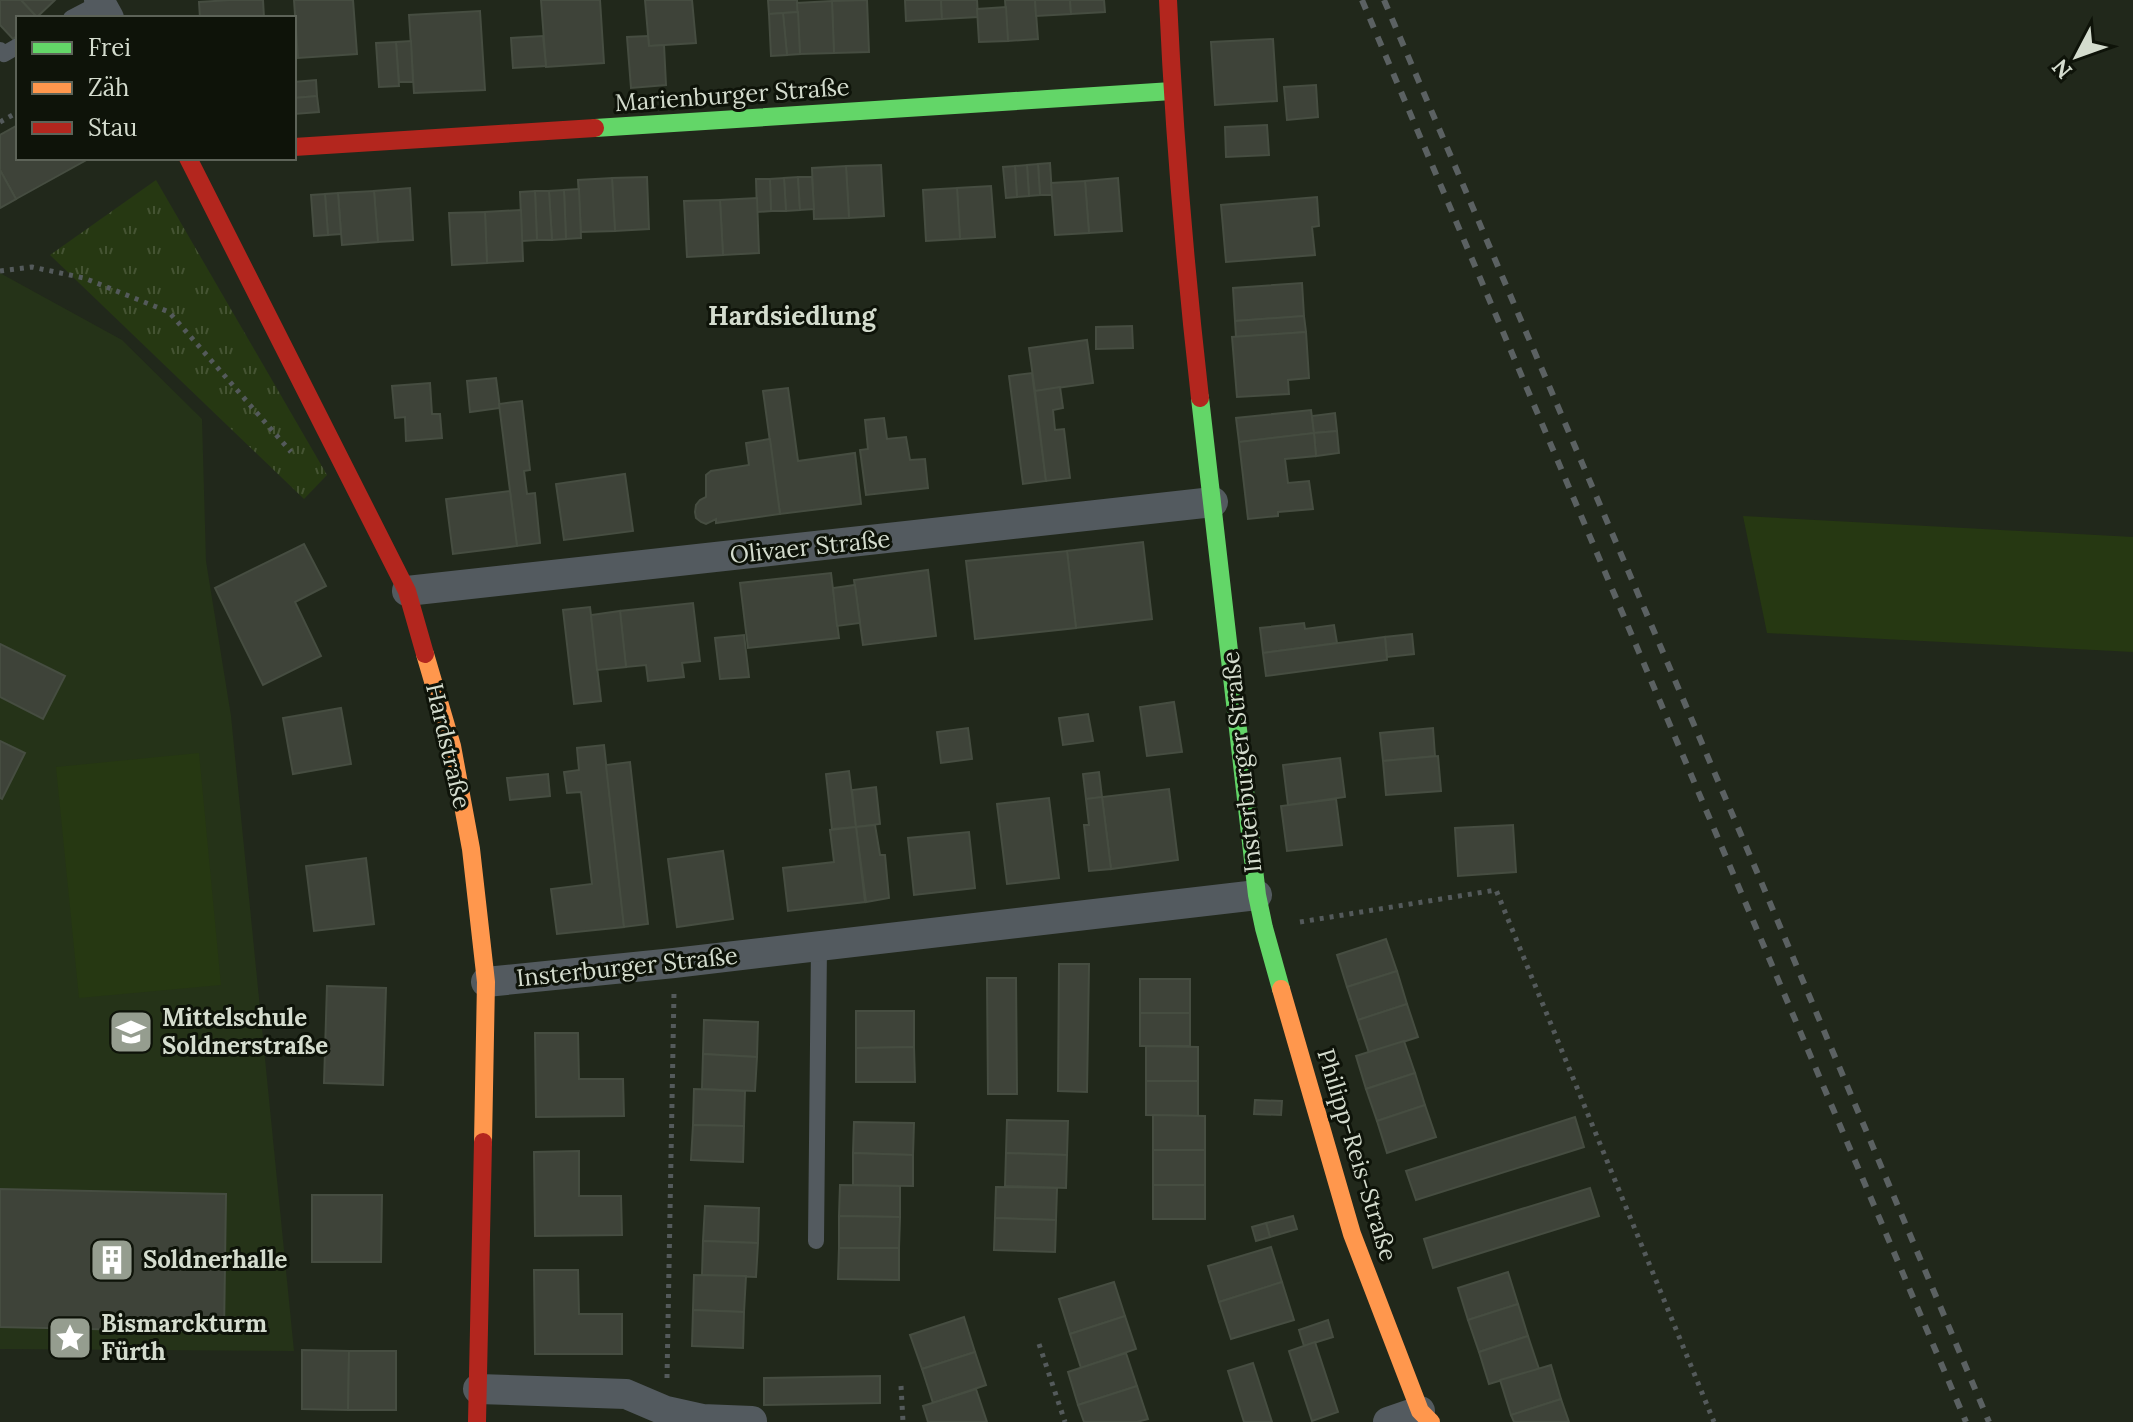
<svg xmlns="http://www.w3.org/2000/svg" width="2133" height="1422" font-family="Lora,serif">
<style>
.built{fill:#253318}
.park{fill:url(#park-tufts)}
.garden{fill:#263812}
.building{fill:#3e4339;stroke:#464d41;stroke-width:2}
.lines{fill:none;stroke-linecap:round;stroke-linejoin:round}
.path{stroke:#545a5b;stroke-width:5;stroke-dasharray:4 6;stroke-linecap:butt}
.lane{stroke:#535a5f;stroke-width:16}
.street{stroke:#535a5f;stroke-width:30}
.fast{stroke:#63d668;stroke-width:18}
.slow{stroke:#ff974d;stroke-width:18}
.jam{stroke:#b3261e;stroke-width:18}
.rail{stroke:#5b6162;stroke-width:6;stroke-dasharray:10 10;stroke-linecap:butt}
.labels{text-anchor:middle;stroke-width:6;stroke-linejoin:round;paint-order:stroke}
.street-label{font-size:24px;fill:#d4dcce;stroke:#0e1309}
.poi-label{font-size:24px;font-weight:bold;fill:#d4dcce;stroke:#0e1309;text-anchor:start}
.neighbourhood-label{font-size:26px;font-weight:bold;fill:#d4dcce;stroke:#0e1309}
</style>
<defs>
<pattern id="park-tufts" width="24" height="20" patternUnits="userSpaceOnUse" patternTransform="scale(2)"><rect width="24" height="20" fill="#263812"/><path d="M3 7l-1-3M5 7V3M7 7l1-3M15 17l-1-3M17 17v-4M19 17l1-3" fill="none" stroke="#455433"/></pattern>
</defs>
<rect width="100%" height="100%" fill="#21281b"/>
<polygon class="built" points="0,273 122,340 202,419 206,561 231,716 294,1351 0,1349"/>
<polygon class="park" points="156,180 327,475 304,499 50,255"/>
<g class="garden">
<polygon points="1743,516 2133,537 2133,652 1767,633"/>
<polygon points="199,753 221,985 79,998 56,767"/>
</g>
<g class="building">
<polygon points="0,0 21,0 37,17 18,18 18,35 13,39 0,25"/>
<polygon points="21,0 55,0 37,17"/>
<polygon points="230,0 263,0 264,18 200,18 199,2"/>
<polygon points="294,0 353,0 357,54 298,58"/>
<polygon points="541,0 600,0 604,63 546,67"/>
<polygon points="645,0 692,0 696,43 649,46"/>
<polygon points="768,0 797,0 798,12 769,14"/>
<polygon points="867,0 869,52 834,53 832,1"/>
<polygon points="905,0 941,0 942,19 906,21"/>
<polygon points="941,0 977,0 978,17 942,19"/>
<polygon points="1005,0 1035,0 1038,39 1008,41"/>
<polygon points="1035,0 1070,0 1071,14 1036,16"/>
<polygon points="1070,0 1104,0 1105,12 1071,14"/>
<polygon points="832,1 834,53 800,54 797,3"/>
<polygon points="1006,7 1008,41 979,42 977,9"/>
<polygon points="480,11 485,90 414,93 409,15"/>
<polygon points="798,12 800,54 787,55 783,13"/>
<polygon points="783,13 787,55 771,56 769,14"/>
<polygon points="543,36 546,66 513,68 511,38"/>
<polygon points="648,36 649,46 664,45 666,85 631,88 627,37"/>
<polygon points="1273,39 1277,101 1215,105 1211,42"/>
<polygon points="411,41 413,82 399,82 396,42"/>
<polygon points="396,42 399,86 379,87 376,43"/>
<polygon points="316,80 317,96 294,98 294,82"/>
<polygon points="1316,85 1318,117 1287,120 1284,87"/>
<polygon points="317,96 319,112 294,114 294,98"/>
<polygon points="18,125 18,158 90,158 16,199 0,170 0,135"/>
<polygon points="1267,125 1269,155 1226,157 1225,127"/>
<polygon points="1050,163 1052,195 1040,195 1038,164"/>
<polygon points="1038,164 1040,195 1029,196 1027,165"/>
<polygon points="881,165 884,216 849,218 846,166"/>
<polygon points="1027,165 1029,196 1017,197 1015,166"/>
<polygon points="846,166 849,218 814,219 812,168"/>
<polygon points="1015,166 1017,197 1006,198 1003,167"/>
<polygon points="0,170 16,199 0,208"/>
<polygon points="647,177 649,229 615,231 612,178"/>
<polygon points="798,177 800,210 786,211 784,178"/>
<polygon points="798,177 812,177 814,209 800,210"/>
<polygon points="612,178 615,231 581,232 578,180"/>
<polygon points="784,178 786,211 771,211 770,179"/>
<polygon points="1118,178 1122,231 1089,233 1085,181"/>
<polygon points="756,179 770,179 771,211 757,212"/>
<polygon points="1085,181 1089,233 1055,235 1051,183"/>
<polygon points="991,186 995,237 960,239 957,188"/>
<polygon points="410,188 413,240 378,242 374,191"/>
<polygon points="957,188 960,239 926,241 923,190"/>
<polygon points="579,189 581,238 566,239 564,190"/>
<polygon points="564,190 566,239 552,240 549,191"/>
<polygon points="374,191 378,242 342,245 338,193"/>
<polygon points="535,191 549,191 552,240 537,240"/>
<polygon points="535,191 537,240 522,241 520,192"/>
<polygon points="338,193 341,234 328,235 325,194"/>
<polygon points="325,194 328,235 314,236 311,195"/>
<polygon points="1317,197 1319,226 1312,227 1315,255 1226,262 1221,205"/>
<polygon points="757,198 759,253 723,255 720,200"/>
<polygon points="720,200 723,255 687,257 684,201"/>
<polygon points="521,210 523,261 487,263 485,212"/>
<polygon points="485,212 487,263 452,265 449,213"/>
<polygon points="1302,283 1304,316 1235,321 1233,288"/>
<polygon points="1304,316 1306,332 1236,337 1235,321"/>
<polygon points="1132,326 1133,348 1096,349 1096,327"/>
<polygon points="1306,332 1309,378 1288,380 1289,394 1237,397 1232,337"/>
<polygon points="1087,340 1093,383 1035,391 1029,348"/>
<polygon points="1032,373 1046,481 1023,484 1009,376"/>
<polygon points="496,378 500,408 470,412 467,381"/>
<polygon points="430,383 432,414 440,414 442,438 406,441 405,417 395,418 392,386"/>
<polygon points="1060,387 1063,408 1053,410 1055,430 1064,429 1070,478 1046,481 1035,391"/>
<polygon points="788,388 798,461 855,453 861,504 780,514 763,391"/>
<polygon points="522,401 530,470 524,471 527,494 535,493 540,543 517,546 499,404"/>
<polygon points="1311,410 1314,433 1239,442 1236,418"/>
<polygon points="1335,413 1337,431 1314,433 1312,416"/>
<polygon points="884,418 887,439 906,437 910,460 925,459 928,488 866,495 860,450 868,449 865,420"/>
<polygon points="1337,431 1339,453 1316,456 1314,433"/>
<polygon points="1314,433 1316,456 1285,459 1288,483 1309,481 1313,509 1278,512 1278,516 1248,519 1239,442"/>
<polygon points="770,439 780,514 716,523 716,519 706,524 701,522 696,518 695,512 696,505 700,500 706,497 706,475 711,471 749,465 746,443"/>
<polygon points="625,474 633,531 564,540 556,484"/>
<polygon points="510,491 517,546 453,554 446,499"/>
<polygon points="1143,542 1152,619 1076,628 1067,551"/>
<polygon points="304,544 326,586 295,602 321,656 263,685 215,588"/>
<polygon points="1067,551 1076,628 975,639 966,561"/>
<polygon points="928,570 936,636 863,645 854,580"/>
<polygon points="831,573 839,638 748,648 740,583"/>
<polygon points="855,585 860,623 837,626 833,588"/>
<polygon points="693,603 700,661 682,663 684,677 648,681 646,665 626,667 620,611"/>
<polygon points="590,607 601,701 574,704 563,610"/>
<polygon points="620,611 626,667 597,670 591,615"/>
<polygon points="1304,623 1305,629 1334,625 1337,643 1263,653 1260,628"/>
<polygon points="1412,634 1414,654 1387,657 1385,637"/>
<polygon points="744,635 749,677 720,679 715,638"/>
<polygon points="1385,637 1387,660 1266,676 1263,653"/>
<polygon points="0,644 65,676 43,719 0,697"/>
<polygon points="1174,702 1182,752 1147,756 1140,707"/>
<polygon points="341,708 351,764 293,774 283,718"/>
<polygon points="1088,714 1093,741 1063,745 1059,718"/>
<polygon points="968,728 972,759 941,763 937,732"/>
<polygon points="1433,728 1435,756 1383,761 1380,733"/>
<polygon points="0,741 25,753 2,799 0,798"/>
<polygon points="604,745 624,927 557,934 551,889 592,884 581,792 567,793 564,772 579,770 577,748"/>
<polygon points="1438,756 1441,791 1386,795 1383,761"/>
<polygon points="1340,758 1345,797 1288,805 1283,765"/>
<polygon points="630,762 648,924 624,927 606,765"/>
<polygon points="849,771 856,827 832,829 826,774"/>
<polygon points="1099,772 1102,797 1086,799 1083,774"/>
<polygon points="548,774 550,796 510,800 507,778"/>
<polygon points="876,787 880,824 856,827 852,790"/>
<polygon points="1169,789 1178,860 1111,869 1102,797"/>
<polygon points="1102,797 1111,869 1089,871 1084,825 1089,825 1086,799"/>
<polygon points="1049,798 1059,878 1007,884 997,804"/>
<polygon points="1336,799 1342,845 1287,851 1281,806"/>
<polygon points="875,825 880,855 885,855 889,898 866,902 856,827"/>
<polygon points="1513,825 1516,872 1458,876 1455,828"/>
<polygon points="856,827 865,902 788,911 783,868 834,862 830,830"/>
<polygon points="969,832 975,888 914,895 908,838"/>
<polygon points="723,851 733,919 677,927 668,859"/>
<polygon points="366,858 374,924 314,931 306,866"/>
<polygon points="1386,939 1397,971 1347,987 1337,955"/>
<polygon points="1059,964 1089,964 1087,1092 1058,1091"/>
<polygon points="1397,971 1407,1004 1358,1020 1347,987"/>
<polygon points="987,978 1016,978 1017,1094 988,1094"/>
<rect x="1140" y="979" width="50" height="34"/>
<polygon points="327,986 386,988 383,1085 324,1083"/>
<polygon points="1407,1004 1418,1037 1369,1053 1358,1020"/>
<polygon points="856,1011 914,1011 914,1047 856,1048"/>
<rect x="1140" y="1013" width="50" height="33"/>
<polygon points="704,1020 758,1022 757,1057 703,1054"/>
<polygon points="535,1033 578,1033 579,1079 623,1079 624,1116 536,1117"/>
<polygon points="1404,1041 1415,1073 1366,1089 1356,1056"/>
<polygon points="1146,1046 1198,1047 1198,1081 1146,1081"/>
<polygon points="914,1047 915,1082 856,1082 856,1048"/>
<polygon points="703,1054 757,1057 755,1091 702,1089"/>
<polygon points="1415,1073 1425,1105 1377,1121 1366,1089"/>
<polygon points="1146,1081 1198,1081 1198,1116 1146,1115"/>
<polygon points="694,1089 745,1091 744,1126 693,1125"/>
<polygon points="1255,1100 1282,1101 1281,1115 1254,1114"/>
<polygon points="1425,1105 1436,1137 1387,1153 1377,1121"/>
<polygon points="1153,1115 1205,1116 1205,1150 1153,1150"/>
<polygon points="1575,1117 1584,1147 1416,1200 1406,1171"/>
<polygon points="1007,1120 1068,1121 1067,1155 1006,1153"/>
<polygon points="854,1122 914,1123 913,1155 853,1153"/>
<polygon points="693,1125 744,1126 743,1162 691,1160"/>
<rect x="1153" y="1150" width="52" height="35"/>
<polygon points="579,1151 579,1196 621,1196 622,1235 535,1236 534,1152"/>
<polygon points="853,1153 913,1155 913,1186 853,1185"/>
<polygon points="1006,1153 1067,1155 1066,1188 1005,1186"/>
<polygon points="840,1185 900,1186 900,1217 839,1216"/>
<rect x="1153" y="1185" width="52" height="34"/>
<polygon points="996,1187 1057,1188 1056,1220 995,1218"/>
<polygon points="1590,1188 1599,1216 1433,1268 1424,1239"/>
<polygon points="0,1189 226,1194 224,1332 0,1327"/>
<polygon points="312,1195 382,1195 381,1262 312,1262"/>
<polygon points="705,1206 759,1208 758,1243 703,1241"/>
<polygon points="839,1216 900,1217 899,1248 839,1248"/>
<polygon points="1293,1216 1297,1229 1270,1237 1266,1223"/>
<polygon points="995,1218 1056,1220 1055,1252 994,1250"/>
<polygon points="1266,1223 1270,1237 1256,1241 1252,1227"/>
<polygon points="703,1241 758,1243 756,1277 702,1275"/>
<polygon points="1271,1247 1282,1282 1219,1302 1208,1266"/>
<polygon points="839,1248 899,1248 899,1280 838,1279"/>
<polygon points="534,1270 578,1270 579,1314 622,1314 622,1354 535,1354"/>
<polygon points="1508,1272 1518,1304 1468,1320 1458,1288"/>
<polygon points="694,1275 746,1276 744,1312 693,1310"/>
<polygon points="1114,1282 1125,1316 1070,1334 1059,1299"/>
<polygon points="1282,1282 1294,1320 1231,1339 1219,1302"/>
<polygon points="1518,1304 1528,1336 1479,1352 1468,1320"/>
<polygon points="693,1310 744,1312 743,1348 692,1346"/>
<polygon points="1125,1316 1136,1349 1081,1368 1070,1334"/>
<polygon points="964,1317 975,1352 922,1369 910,1335"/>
<polygon points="1328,1320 1333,1337 1304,1346 1299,1330"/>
<polygon points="1528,1336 1539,1369 1489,1384 1479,1352"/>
<polygon points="1315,1342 1338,1412 1312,1421 1289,1351"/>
<polygon points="302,1350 349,1351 348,1410 302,1409"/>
<polygon points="349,1351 396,1351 396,1410 348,1410"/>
<polygon points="975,1352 986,1385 933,1403 922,1369"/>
<polygon points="1126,1353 1137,1386 1078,1405 1068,1372"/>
<polygon points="1253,1363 1272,1422 1244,1422 1228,1371"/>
<polygon points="1551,1365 1561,1399 1511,1415 1500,1380"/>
<polygon points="880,1376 880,1403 764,1405 764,1378"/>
<polygon points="1137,1386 1148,1419 1137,1422 1084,1422 1078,1405"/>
<polygon points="976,1389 987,1422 928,1422 923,1406"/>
<polygon points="1561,1399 1569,1422 1514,1422 1511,1415"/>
</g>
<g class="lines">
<g class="path">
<polyline points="0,122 18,112"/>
<polyline points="0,271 32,267 84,278 169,312 291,452"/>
<polyline points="1300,922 1496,890 1714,1422"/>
<polyline points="1039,1344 1065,1422"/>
<polyline points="667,1378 674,992"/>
<polyline points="901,1386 903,1422"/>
</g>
<g class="lane">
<polyline points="71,18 100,3"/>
<polyline points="0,50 4,54 18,46"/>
<polyline points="816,1241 819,946"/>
</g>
<g class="street">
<polyline points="99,0 109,18"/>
<polyline points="407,591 1213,502"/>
<polyline points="486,982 674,963 1257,895"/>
<polyline points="478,1389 626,1394 666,1411 702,1419 752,1421"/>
<polyline points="1388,1422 1420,1411"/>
</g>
<g class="fast">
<polyline points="595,128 1172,91"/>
<polyline points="1200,398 1257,895 1264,928 1281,989"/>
</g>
<g class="slow">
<polyline points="425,654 452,746 471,849 486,982 483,1142"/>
<polyline points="1281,989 1352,1234 1420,1411 1431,1422"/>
</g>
<g class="jam">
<path d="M1168,0c6,133 17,266 32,398"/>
<polyline points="294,147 595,128"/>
<polyline points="188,158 407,591 425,654"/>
<polyline points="477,1422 483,1142"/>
</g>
<g class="rail">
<polyline points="1362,0 1966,1422"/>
<polyline points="1384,0 1757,872 1989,1422"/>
</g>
</g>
<defs>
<g id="school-square" transform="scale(2.3)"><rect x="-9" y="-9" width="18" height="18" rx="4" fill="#959d8f" stroke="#0e1309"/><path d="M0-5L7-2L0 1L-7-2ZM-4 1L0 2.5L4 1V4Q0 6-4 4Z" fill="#fff"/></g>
<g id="building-square" transform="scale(2.3)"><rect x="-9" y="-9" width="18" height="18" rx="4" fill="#959d8f" stroke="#0e1309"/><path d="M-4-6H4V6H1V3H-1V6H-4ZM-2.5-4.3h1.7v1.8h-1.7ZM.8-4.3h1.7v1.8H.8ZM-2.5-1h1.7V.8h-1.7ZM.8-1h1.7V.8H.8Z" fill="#fff"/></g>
<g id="sight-square" transform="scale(2.3)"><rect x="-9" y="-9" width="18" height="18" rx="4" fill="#959d8f" stroke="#0e1309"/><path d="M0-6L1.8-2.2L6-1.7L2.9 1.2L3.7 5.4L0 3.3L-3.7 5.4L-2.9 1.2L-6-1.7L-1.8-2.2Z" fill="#fff"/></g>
</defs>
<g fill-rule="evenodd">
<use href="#school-square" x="131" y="1032"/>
<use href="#building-square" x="112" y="1260"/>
<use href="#sight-square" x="70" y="1338"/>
</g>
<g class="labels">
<g class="street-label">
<text transform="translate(732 95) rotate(-4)" y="8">Marienburger Straße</text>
<text transform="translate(810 547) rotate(-6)" y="8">Olivaer Straße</text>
<text transform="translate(448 746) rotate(77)" y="8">Hardstraße</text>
<text transform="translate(1242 762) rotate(-96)" y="8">Insterburger Straße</text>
<text transform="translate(627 967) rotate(-6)" y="8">Insterburger Straße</text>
<text transform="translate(1357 1155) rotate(73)" y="8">Philipp-Reis-Straße</text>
</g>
<g class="poi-label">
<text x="162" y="1026">Mittelschule<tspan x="162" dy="28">Soldnerstraße</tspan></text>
<text x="143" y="1268">Soldnerhalle</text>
<text x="101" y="1332">Bismarckturm<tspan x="101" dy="28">Fürth</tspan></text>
</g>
<g class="neighbourhood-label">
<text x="792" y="325">Hardsiedlung</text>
</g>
</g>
<rect x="16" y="16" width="280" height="144" fill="#0e1309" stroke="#5d6358" stroke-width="2"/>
<rect x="32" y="42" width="40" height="12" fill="#63d668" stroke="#5d6358" stroke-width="2"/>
<text x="88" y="56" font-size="24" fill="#d4dcce">Frei</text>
<rect x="32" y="82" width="40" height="12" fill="#ff974d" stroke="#5d6358" stroke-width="2"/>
<text x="88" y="96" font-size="24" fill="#d4dcce">Zäh</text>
<rect x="32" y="122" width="40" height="12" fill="#b3261e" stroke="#5d6358" stroke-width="2"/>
<text x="88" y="136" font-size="24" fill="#d4dcce">Stau</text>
<g transform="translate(2077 56) rotate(229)" stroke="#0e1309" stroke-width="6" paint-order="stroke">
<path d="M0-6L14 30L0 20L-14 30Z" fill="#d4dcce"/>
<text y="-12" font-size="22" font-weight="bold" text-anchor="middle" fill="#d4dcce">N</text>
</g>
</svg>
